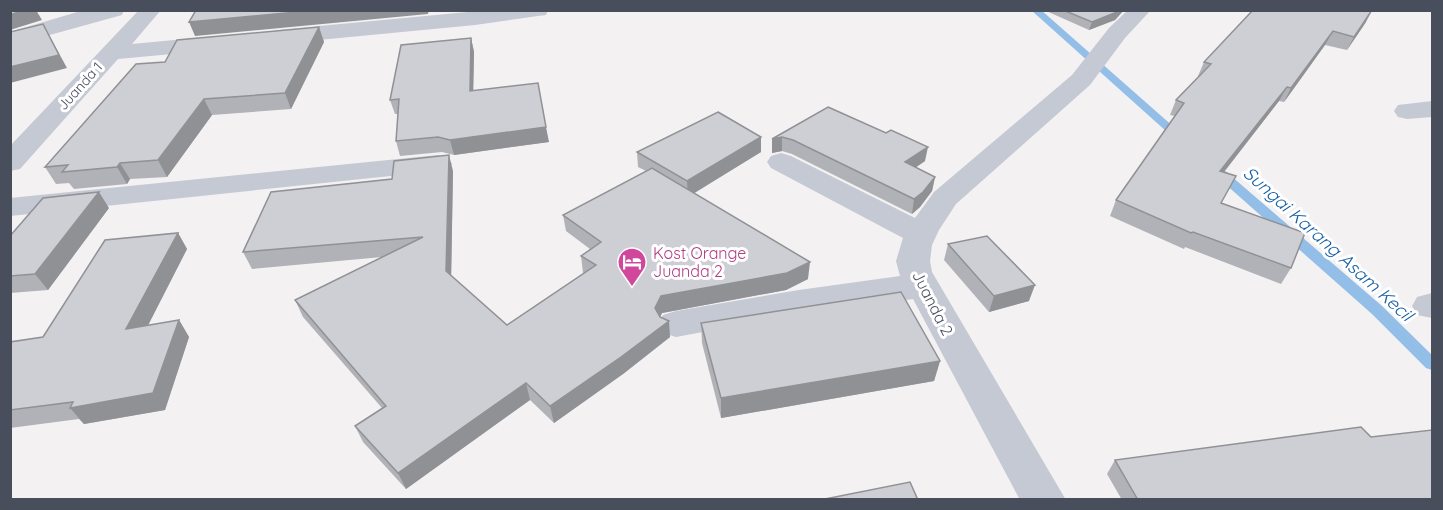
<svg xmlns="http://www.w3.org/2000/svg" width="1443" height="510" font-family="Quicksand,sans-serif">
<style>
.lines{fill:none;stroke-linecap:round;stroke-linejoin:round}
.stream{fill:#92bee8;fill-rule:evenodd}
.street{fill:#c5c9d4;fill-rule:evenodd}
.wall{fill:#b1b2b7}
.shaded-wall{fill:#909195}
.building{fill:#cecfd5;stroke:#909195;stroke-width:1.5}
.labels{text-anchor:middle;stroke-width:6;stroke-linejoin:round;paint-order:stroke}
.far-street-label{font-size:14px;fill:#494e5d;stroke:#fff}
.hotel-label{font-size:16px;fill:#b23c85;stroke:#fff;text-anchor:start}
.street-label{font-size:16px;fill:#494e5d;stroke:#fff}
.water-label{font-size:18px;font-style:italic;fill:#145fa5;stroke:#fff}
</style>
<rect width="100%" height="100%" fill="#f3f1f1"/>
<g class="lines">
<g class="stream">
<polygon points="1031,10 1041,10 1184,136 1184,140 1176,140"/>
<polygon points="1219,168 1223,169 1382,306 1432,355 1432,370 1426,368 1372,314 1215,175 1213,172 1215,169"/>
</g>
<g class="street">
<polygon points="84,10 124,10 122,15 10,46 10,32"/>
<polygon points="139,10 161,10 132,44 216,36 224,38 227,43 224,48 216,50 118,59 20,169 10,171 10,146"/>
<polygon points="489,10 548,10 546,15 538,16 475,25 277,44 269,42 266,37 269,32 277,30"/>
<polygon points="1128,10 1151,10 1125,38 1090,85 956,204 939,230 932,245 930,261 932,272 1066,500 1020,500 913,299 799,314 676,337 663,333 658,324 663,315 676,311 799,290 900,276 896,261 903,238 771,168 767,162 771,156 781,153 791,156 915,218 934,192 1072,75 1109,28"/>
<polygon points="1432,101 1432,117 1407,119 1398,117 1394,111 1398,105"/>
<polygon points="438,155 448,158 452,164 448,170 10,216 10,198"/>
<polygon points="1432,293 1432,318 1417,315 1412,306 1417,297"/>
</g>
</g>
<g class="wall">
<polygon points="1044,10 1124,10 1115,20 1089,30"/>
<polygon points="1366,22 1347,50 1325,45 1284,102 1279,101 1224,172 1221,203 1291,268 1281,284 1185,247 1184,249 1110,216 1116,200 1175,116 1170,115 1176,100 1199,76 1198,76 1204,62"/>
<polygon points="319,27 324,42 291,109 212,115 167,177 130,179 127,184 74,189 69,183 56,184 45,167 165,62"/>
<polygon points="471,38 474,52 473,90 549,142 454,155 442,152 400,156 396,141 398,114 395,114 390,100"/>
<polygon points="828,107 925,161 916,167 935,177 932,191 920,207 912,214 792,154 782,151 772,153 772,139"/>
<polygon points="761,137 761,152 693,193 808,279 786,290 662,313 660,317 670,337 623,374 554,423 530,400 406,489 363,442 355,426 382,408 303,317 295,300 382,257 252,269 243,252 392,179 453,171 451,275 507,325 584,273 583,273 581,256 590,249 566,231 563,215 646,171 638,167 637,152"/>
<polygon points="109,208 48,290 10,293 10,236"/>
<polygon points="178,233 187,249 148,325 179,320 189,337 165,410 84,424 79,419 10,428 10,342 43,337"/>
<polygon points="948,244 1029,301 989,312 944,260"/>
<polygon points="701,323 940,361 934,381 721,418 702,343"/>
<polygon points="1371,437 1432,500 1122,500 1107,474 1115,460"/>
</g>
<g class="shaded-wall">
<polygon points="24,10 36,10 42,20 10,30 10,15"/>
<polygon points="318,10 429,10 428,14 195,36 189,22"/>
<polygon points="1119,10 1124,10 1115,20 1089,30 1092,22"/>
<polygon points="1372,10 1366,22 1347,50 1354,37"/>
<polygon points="43,24 67,68 10,83 10,67"/>
<polygon points="319,27 324,42 291,109 285,93"/>
<polygon points="1333,31 1325,45 1284,102 1291,88"/>
<polygon points="471,38 474,52 473,105 470,91"/>
<polygon points="1287,87 1279,101 1213,186 1220,171"/>
<polygon points="204,99 212,115 167,177 158,160"/>
<polygon points="546,127 549,142 454,155 450,140"/>
<polygon points="761,137 761,152 688,197 687,181"/>
<polygon points="782,137 782,151 772,153 772,139"/>
<polygon points="928,147 925,161 902,177 905,162"/>
<polygon points="449,155 453,171 451,287 446,271"/>
<polygon points="120,163 130,179 127,184 117,167"/>
<polygon points="935,177 932,191 920,207 912,214 914,199"/>
<polygon points="99,192 109,208 48,290 35,274"/>
<polygon points="178,233 187,249 138,345 126,329"/>
<polygon points="810,262 808,279 786,290 662,313 656,325 655,308 661,296"/>
<polygon points="1035,285 1029,301 989,312 994,296"/>
<polygon points="179,320 189,337 165,410 84,424 70,408"/>
<polygon points="669,321 670,337 623,374 554,423 550,406"/>
<polygon points="940,361 934,381 721,418 721,398"/>
<polygon points="526,383 530,400 406,489 398,473"/>
</g>
<g class="building">
<polygon points="10,10 24,10 10,15"/>
<polygon points="196,10 318,10 189,22"/>
<polygon points="1063,10 1119,10 1117,12 1092,22"/>
<polygon points="1253,10 1372,10 1354,37 1333,31 1291,88 1287,87 1220,171 1236,176 1221,203 1305,233 1291,268 1193,232 1191,233 1116,200 1184,103 1176,100 1211,64 1204,62"/>
<polygon points="43,24 59,55 10,67 10,32"/>
<polygon points="319,27 285,93 204,99 158,160 120,163 117,167 62,172 68,165 45,167 136,64 165,62 177,40"/>
<polygon points="471,38 470,91 538,83 546,127 450,140 438,137 396,141 399,99 390,100 401,45"/>
<polygon points="828,107 886,133 891,130 928,147 905,162 935,177 923,192 914,199 793,140 782,137 772,139"/>
<polygon points="718,112 761,137 687,181 637,152"/>
<polygon points="449,155 446,271 507,325 596,265 581,256 601,242 563,215 652,168 810,262 787,273 661,296 655,308 660,317 669,321 621,357 550,406 526,383 398,473 355,426 386,406 295,300 423,237 243,252 271,192 392,179 394,161"/>
<polygon points="99,192 35,274 10,276 10,236 43,198"/>
<polygon points="178,233 126,329 179,320 153,393 70,408 73,402 10,410 10,342 43,337 105,240"/>
<polygon points="987,236 1035,285 994,296 948,244"/>
<polygon points="901,292 940,361 721,398 701,323"/>
<polygon points="1361,427 1371,437 1432,430 1432,500 1138,500 1115,460"/>
<polygon points="910,482 918,500 820,500"/>
</g>
<defs>
<g id="hotel-pin" transform="scale(1.5)"><path d="M0 17L-7.5 6A9.5 9.5 0 1 1 7.5 6Z" fill="#d1479c" stroke="#fff"/><path d="M-6-4.5h1.5V1H6V5H4.5V3h-9V5H-6ZM-4 0a1.8 1.8 0 1 1 3.6 0ZM.5 0V-2.5h3Q6-2.5 6 0Z" fill="#fff"/></g>
</defs>
<g fill-rule="evenodd">
<use href="#hotel-pin" x="632" y="262"/>
</g>
<g class="labels">
<g class="far-street-label">
<text transform="translate(80 86) rotate(-48)" y="5">Juanda 1</text>
</g>
<g class="hotel-label">
<text x="653" y="259">Kost Orange<tspan x="653" dy="18">Juanda 2</tspan></text>
</g>
<g class="street-label">
<text transform="translate(933 303) rotate(63)" y="6">Juanda 2</text>
</g>
<g class="water-label">
<text transform="translate(1328 244) rotate(42)" y="6">Sungai Karang Asam Kecil</text>
</g>
</g>
<rect width="1443" height="510" fill="none" stroke="#494e5d" stroke-width="24"/>
</svg>
